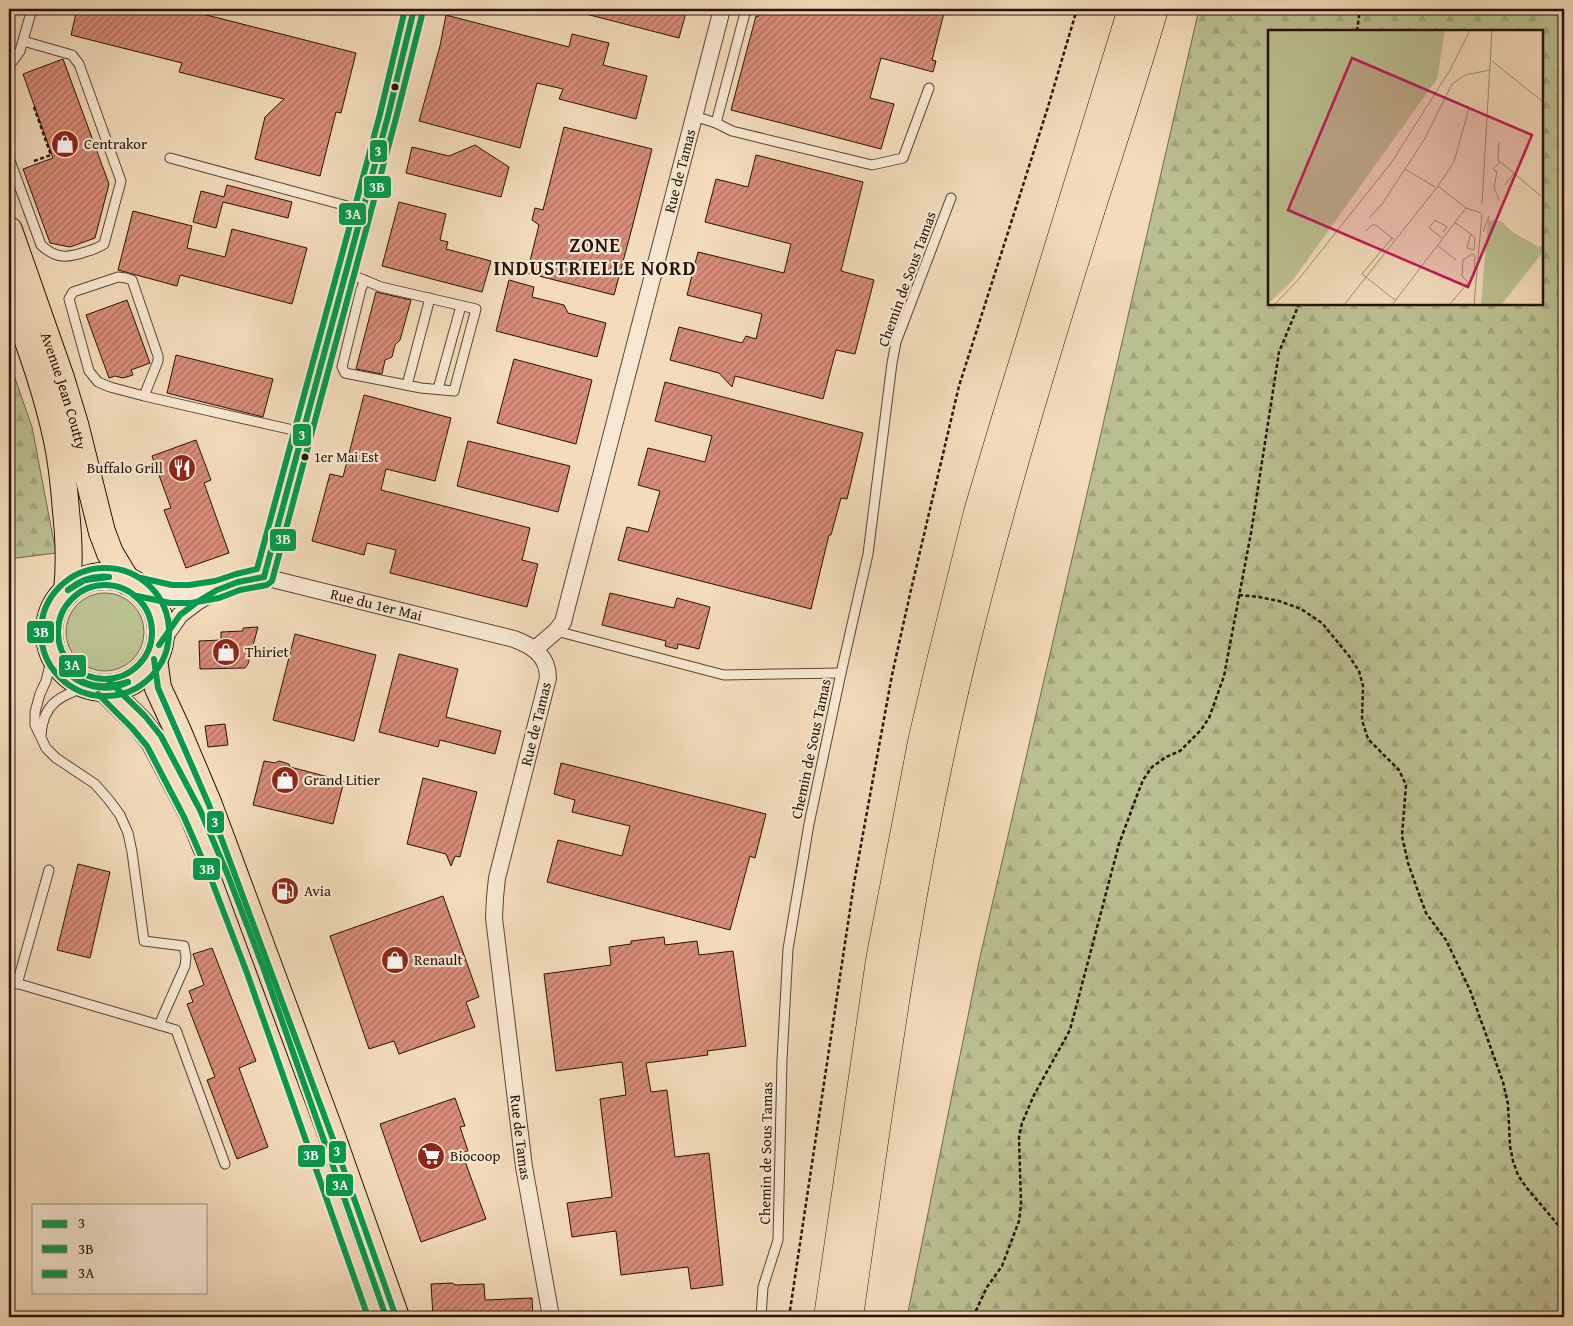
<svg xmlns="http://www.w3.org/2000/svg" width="1573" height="1326" font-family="'Gentium Book Plus',serif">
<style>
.green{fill:#bbc091;stroke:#70694c}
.forest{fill:url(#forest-firs);stroke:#70694c;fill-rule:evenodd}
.building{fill:url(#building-hatch);stroke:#261206}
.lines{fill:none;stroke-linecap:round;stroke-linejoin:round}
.service-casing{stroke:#5a4433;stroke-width:11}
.minor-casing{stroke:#5a4433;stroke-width:18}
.primary-casing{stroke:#261206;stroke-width:28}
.motorway-casing{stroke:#261206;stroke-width:29}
.path{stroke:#261206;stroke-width:2.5;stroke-dasharray:4 2.5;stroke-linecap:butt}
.service{stroke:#f8e8d3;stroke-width:9}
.minor{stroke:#f8e8d3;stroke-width:16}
.primary{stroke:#f4dcbb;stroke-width:26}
.motorway{stroke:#f4dcbb;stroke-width:28}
.bus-1-casing{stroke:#f8e8d3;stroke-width:10}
.bus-2-casing{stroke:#f8e8d3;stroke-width:10}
.bus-3-casing{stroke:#f8e8d3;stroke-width:10}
.bus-1{stroke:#059a4d;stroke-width:6}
.bus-2{stroke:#059a4d;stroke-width:6}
.bus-3{stroke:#059a4d;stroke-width:6}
.bus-dot{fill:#261206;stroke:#f8e8d3;stroke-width:2}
.labels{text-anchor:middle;stroke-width:4.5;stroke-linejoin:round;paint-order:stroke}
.bus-label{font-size:14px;fill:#261206;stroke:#f8e8d3;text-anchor:start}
.poi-label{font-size:15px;fill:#261206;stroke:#f8e8d3;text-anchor:start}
.street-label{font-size:15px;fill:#261206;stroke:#f8e8d3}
.district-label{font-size:20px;font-weight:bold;letter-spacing:1px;fill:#261206;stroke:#f8e8d3}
.inset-road{fill:none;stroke:#a28b73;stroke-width:1}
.view{fill:#c2185b;fill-opacity:0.15;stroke:#c2185b;stroke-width:2.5}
.inset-edge{fill:none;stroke:#261206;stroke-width:2.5}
.line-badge{stroke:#f8e8d3;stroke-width:2}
.badge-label{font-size:14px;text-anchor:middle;font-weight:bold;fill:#fff}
</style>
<defs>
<pattern id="forest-firs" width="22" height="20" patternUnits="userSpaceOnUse" patternTransform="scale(1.25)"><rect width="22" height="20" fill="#bbc091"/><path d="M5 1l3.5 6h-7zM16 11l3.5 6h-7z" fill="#a1a47c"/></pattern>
<pattern id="building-hatch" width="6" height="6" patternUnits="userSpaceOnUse" patternTransform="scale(1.25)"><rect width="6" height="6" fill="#d88c78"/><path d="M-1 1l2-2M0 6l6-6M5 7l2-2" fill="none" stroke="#af7160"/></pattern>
</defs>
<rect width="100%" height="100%" fill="#f4dcbb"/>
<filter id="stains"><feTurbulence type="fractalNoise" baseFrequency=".004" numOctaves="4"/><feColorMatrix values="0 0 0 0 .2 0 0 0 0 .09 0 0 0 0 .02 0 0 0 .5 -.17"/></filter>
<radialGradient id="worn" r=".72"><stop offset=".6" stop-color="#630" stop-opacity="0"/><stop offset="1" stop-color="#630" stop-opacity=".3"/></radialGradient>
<circle class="green" cx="105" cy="632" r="39"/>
<g class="forest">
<path d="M1199,9h365v1308h-657l73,-360zM1269,31h273v273h-273z"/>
<polygon points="9,361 32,427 56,553 9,559"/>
</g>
<g class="building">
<polygon points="77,9 183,9 356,53 341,113 336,112 320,176 255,159 265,117 284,99 179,72 182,63 71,35"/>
<polygon points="582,9 687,9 679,38 582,13"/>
<polygon points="760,9 945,9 932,60 936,61 933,72 881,58 870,98 894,104 881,149 731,110 756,16 758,17"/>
<polygon points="446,15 569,47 572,34 609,43 603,65 647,76 636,119 559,99 563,89 537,83 520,148 419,121 440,46"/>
<polygon points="63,59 109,184 95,238 70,247 50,243 23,169 53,158 23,74"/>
<polygon points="564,127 652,149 632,228 614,295 527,273 539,225 532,220 535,208 543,210"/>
<polygon points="475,145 509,167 501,197 406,173 412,147 449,156"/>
<polygon points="756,155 863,182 841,271 874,280 855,354 836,350 823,399 735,376 732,387 719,373 670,360 679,327 742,343 746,336 756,339 762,314 687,295 698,252 784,273 791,244 705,222 716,179 748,187"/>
<polygon points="227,185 292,202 288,218 223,202 216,228 193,222 201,191 224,197"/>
<polygon points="399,202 446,214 440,240 448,242 446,249 491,261 482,292 382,266"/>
<polygon points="133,211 192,226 187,248 225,257 232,229 307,248 292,304 180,275 177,286 118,270"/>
<polygon points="509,280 534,287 532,297 564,305 568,313 606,323 597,357 496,331"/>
<polygon points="376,292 411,300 400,340 395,345 392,357 385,360 382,374 356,369"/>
<polygon points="127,300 150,363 131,370 133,375 123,378 115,376 109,378 86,315"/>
<polygon points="176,355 273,379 263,417 167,393"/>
<polygon points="514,359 592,380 576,444 497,423"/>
<polygon points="665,382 863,433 847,499 841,498 831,535 829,535 811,609 618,560 627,527 648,532 660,491 638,485 648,448 705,462 712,436 655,421"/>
<polygon points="364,395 451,418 435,481 386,469 381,490 530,528 522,560 538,564 527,607 390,573 396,550 367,543 364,555 312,541 330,474 343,477"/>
<polygon points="196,440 211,480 204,483 229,553 186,568 164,510 171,508 152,456"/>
<polygon points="468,441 570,466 558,512 457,486"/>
<polygon points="610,593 674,608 677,598 710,607 699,649 678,644 677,649 665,646 666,641 602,625"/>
<polygon points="258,627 248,664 245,668 200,669 199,641 221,640 221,632 243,631 243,628"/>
<polygon points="295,634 376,655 354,741 273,720"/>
<polygon points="399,654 458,669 446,717 501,731 495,754 440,740 438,747 379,732"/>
<polygon points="225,724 228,745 208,747 205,726"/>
<polygon points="264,761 275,763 279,761 289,764 290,767 344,781 333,824 253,805"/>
<polygon points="561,763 766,814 755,858 750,856 730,930 547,882 558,840 622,856 630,826 572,812 575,800 554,794"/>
<polygon points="423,778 477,792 460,857 455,856 451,866 446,854 407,844"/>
<polygon points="78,864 110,872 90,958 57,950"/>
<polygon points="443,896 479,997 466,1002 475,1027 399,1054 394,1041 369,1049 330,936"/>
<polygon points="664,937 665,945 697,941 699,955 733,951 746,1046 707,1051 708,1055 646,1063 651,1092 667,1090 675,1157 709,1153 723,1285 691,1289 688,1267 621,1275 616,1231 572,1237 567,1203 612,1197 600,1099 626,1095 622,1062 556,1071 544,974 611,965 609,947 631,944 631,941"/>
<polygon points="212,948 256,1061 239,1068 268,1147 237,1159 207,1080 215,1077 187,1004 193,1002 189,991 204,985 193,954"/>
<polygon points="455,1098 465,1126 460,1127 468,1151 462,1153 486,1219 421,1242 380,1124"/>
<polygon points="452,1283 456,1285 484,1284 485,1300 532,1298 533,1317 433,1317 431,1284"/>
</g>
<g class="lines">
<g class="service-casing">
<g id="service">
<polyline points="9,66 20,51 32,9"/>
<polyline points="694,116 716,123 746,9"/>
<polyline points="716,123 732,131 872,165 903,158 929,88"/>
<path d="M9,158l32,87c15,14 26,13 44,7 7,-2 13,-4 19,-8l17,-63 -42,-117 -7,-9 -49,-14"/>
<polyline points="170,158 362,210"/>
<polyline points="345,276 357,277 381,287 476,309 454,391 421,388 345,373 342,367 361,289 365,280"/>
<polyline points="407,385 430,298"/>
<polyline points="438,389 461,306"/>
<polyline points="144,396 158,361 158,356 132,280 126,278 118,277 73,292 69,299 89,371 98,382 110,387 144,396 302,432"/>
<polyline points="556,631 724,675 841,673"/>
<polyline points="53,653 46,681 40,694 35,712 35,725 46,748 56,758 95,784 109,800 120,815 128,833 132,852 144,941 184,946 186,957 185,966 159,1025"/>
<path d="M41,735c2,-32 20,-40 48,-49"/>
<polyline points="9,981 176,1030 225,1164"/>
<polyline points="17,984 49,870"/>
<polyline points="761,1317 763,1287 778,1240 782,1060 788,949 809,824 841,673 868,554 892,363 896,342 951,198"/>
</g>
</g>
<g class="minor-casing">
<g id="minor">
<polyline points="264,577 302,432 388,116 414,9"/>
<polyline points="139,587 171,594 190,594 210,591"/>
<path id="s1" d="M159,645l21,-30 17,-13 20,-12 21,-8 26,-5 250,62c19,7 34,17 34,39l-51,200 -2,19 -1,21 30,249 27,150"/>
<path id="s2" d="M535,649l21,-18 7,-9 159,-613"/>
</g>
</g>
<g class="primary-casing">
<g id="primary">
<path id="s3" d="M9,230l52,148 14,46 27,108 8,21 17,28"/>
<path d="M9,287c17,49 36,98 47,149 6,25 8,50 10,75 3,28 4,52 1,80"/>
<circle cx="105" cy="632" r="56"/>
<polyline points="154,659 158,688 177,729 209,805 333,1139 396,1317"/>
<polyline points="104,688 139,722 154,741 192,813 206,847"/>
</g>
</g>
<g class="motorway-casing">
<g id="motorway">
<polyline points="828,1317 880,960 922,742 938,673 978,512 1003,428 1132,9"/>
<path d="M849,1317c31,-216 59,-434 110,-646 36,-150 80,-296 126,-443 23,-73 48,-146 69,-219"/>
</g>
</g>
<g class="path">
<polyline points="1357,31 1360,9"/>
<polyline points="34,161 51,155 34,107"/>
<polyline points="1239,595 1259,597 1279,601 1301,609 1322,623 1349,656 1359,671 1363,686 1362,720 1368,739 1399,770 1406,785 1402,836 1408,863 1419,894 1426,913 1446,940 1470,990 1503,1082 1508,1104 1510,1146 1513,1161 1518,1175 1526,1187 1564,1232"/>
<polyline points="789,1317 854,883 892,675 910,594 959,386 1047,110 1077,9"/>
<polyline points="973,1317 987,1287 1002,1266 1019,1221 1021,1204 1019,1137 1022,1123 1034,1095 1070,1030 1119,844 1136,798 1143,780 1152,767 1166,757 1180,751 1201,730 1209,718 1224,676 1251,533 1279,352 1299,304"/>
</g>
<use href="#service" class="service"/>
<use href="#minor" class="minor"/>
<use href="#primary" class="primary"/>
<use href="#motorway" class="motorway"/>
<g class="bus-1-casing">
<g id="bus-1">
<polyline points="264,577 388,116 414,9"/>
<path d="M68,590c11,-9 25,-15 41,-13"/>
<polyline points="68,590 85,580 109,577"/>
<polyline points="159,645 180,615 197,602 217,590 238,582 264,577"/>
<polyline points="154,659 158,688 209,805 333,1139 396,1317"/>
<path d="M62,667c21,20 38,23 66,15"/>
<path d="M62,667c16,19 43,27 66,15"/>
</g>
</g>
<g class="bus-2-casing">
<g id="bus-2">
<circle cx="105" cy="632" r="64"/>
<polyline points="137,596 170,603 191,603 219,598 240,590 267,585 272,581 396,118 423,11"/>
<polyline points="98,694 132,728 147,746 184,817 211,879 247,973 368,1317"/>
</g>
</g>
<g class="bus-3-casing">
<g id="bus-3">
<polyline points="141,578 172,585 189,585 215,581 236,574 257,569 380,114 405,9"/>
<circle cx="105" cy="632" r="47"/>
<polyline points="110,682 145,716 161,736 200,810 227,873 263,967 385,1314"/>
</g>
</g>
<use href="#bus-1" class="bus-1"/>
<use href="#bus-2" class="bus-2"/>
<use href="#bus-3" class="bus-3"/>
</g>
<defs>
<g id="shop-disc" transform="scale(1.4375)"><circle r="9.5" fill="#8f2418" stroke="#f8e8d3"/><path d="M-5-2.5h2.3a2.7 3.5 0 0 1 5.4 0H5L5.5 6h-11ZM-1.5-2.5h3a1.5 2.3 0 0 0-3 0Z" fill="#fff"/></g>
<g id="restaurant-disc" transform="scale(1.4375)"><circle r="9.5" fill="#8f2418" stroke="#f8e8d3"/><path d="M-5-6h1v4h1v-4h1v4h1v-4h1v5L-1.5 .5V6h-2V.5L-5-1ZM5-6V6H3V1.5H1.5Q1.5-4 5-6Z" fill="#fff"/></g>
<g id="fuel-disc" transform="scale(1.4375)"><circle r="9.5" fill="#8f2418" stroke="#f8e8d3"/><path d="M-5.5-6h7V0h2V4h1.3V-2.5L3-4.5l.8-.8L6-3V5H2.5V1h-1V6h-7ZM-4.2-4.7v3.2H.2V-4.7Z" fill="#fff"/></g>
<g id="supermarket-disc" transform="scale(1.4375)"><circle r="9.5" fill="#8f2418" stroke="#f8e8d3"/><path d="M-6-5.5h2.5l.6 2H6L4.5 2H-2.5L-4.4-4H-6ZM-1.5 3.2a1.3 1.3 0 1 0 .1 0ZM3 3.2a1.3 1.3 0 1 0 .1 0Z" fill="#fff"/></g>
</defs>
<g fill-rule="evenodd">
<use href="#shop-disc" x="65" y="144"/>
<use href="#restaurant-disc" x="182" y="468"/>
<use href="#shop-disc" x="226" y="652"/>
<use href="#shop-disc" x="285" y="780"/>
<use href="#fuel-disc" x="285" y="891"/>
<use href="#shop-disc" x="395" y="960"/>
<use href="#supermarket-disc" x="431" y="1156"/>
</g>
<g class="bus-dot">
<circle cx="395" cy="87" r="4.5"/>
<circle cx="305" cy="457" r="4.5"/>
</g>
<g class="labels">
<g class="bus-label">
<text x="314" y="462">1er Mai Est</text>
</g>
<g class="poi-label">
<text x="84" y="149">Centrakor</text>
<text x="163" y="473" text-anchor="end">Buffalo Grill</text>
<text x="245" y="657">Thiriet</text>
<text x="304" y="785">Grand Litier</text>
<text x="304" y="896">Avia</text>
<text x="414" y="965">Renault</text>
<text x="450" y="1161">Biocoop</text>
</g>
<g class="street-label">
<text dy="5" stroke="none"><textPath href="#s2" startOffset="505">Rue de Tamas</textPath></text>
<text transform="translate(907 279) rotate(-70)" y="5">Chemin de Sous Tamas</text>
<text dy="5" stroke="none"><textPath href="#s3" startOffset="170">Avenue Jean Coutty</textPath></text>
<text dy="5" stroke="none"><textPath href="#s1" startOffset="246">Rue du 1er Mai</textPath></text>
<text transform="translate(536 724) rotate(-76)" y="5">Rue de Tamas</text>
<text transform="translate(811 749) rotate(-78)" y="5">Chemin de Sous Tamas</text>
<text dy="5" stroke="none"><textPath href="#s1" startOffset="911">Rue de Tamas</textPath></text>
<text transform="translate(766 1153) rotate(-89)" y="5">Chemin de Sous Tamas</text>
</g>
<g class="district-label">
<text x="595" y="252">ZONE<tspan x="595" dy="23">INDUSTRIELLE NORD</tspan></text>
</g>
</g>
<g transform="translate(1268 30)">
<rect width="275" height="275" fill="#f4dcbb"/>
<path d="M0,0h177l-8,49 -144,201 -25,24zM220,190l13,1 13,12 25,14 4,-3v8l-42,53h-20z" fill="#bbc091"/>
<path class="inset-road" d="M224,31l51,41M231,112l-1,18 43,36M137,139l30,18M237,155l9,-12M170,156l28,22 15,5M231,170l-5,-13 3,-15 -4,-3 7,-7M214,174l10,-174M101,188l13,-14 42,-64 28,-56 13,-9 25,-5M186,192l17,12 4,4 -1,12 -7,-2 4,-14M98,201l6,-6h4l16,13M215,202l6,-16M174,208l-13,-10 6,-8 12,7 -4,5M126,209l-2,-1 -30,36 33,26M169,215l19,15M6,275l24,-25 93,-117 59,-93 20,-40M76,275l94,-119 16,-24 15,-54M124,275l74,-97M181,275l25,-29 1,-20 -3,-2 -9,6 -1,16 5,5M206,275l8,-91"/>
<path class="view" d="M84,28l180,77 -64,152 -180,-77z"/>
<rect width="275" height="275" class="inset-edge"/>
</g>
<g class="line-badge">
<rect x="369" y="139" width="19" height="24" rx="5" fill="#059a4d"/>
<rect x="363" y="175" width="29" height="24" rx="5" fill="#059a4d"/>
<rect x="338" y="202" width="29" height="24" rx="5" fill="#059a4d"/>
<rect x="292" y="423" width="20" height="24" rx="5" fill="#059a4d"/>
<rect x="269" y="528" width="28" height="24" rx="5" fill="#059a4d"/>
<rect x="26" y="620" width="29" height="24" rx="5" fill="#059a4d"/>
<rect x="58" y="654" width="29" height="24" rx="5" fill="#059a4d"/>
<rect x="206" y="810" width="19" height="24" rx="5" fill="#059a4d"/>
<rect x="192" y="857" width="29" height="24" rx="5" fill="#059a4d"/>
<rect x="328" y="1140" width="19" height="24" rx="5" fill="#059a4d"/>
<rect x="297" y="1144" width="29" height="24" rx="5" fill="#059a4d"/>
<rect x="325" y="1173" width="29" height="24" rx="5" fill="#059a4d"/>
</g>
<g class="badge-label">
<text x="378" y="156">3</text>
<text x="377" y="192">3B</text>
<text x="353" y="219">3A</text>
<text x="302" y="440">3</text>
<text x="283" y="544">3B</text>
<text x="41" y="637">3B</text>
<text x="72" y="670">3A</text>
<text x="215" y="827">3</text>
<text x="207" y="874">3B</text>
<text x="337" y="1156">3</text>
<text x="311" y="1160">3B</text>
<text x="340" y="1190">3A</text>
</g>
<rect width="1573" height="1326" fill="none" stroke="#f4dcbb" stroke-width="30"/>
<rect x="10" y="10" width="1553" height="1306" fill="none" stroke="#261206" stroke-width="2.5"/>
<rect x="15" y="15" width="1543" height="1296" fill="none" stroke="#261206"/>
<rect x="32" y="1204" width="175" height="90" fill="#f8e8d3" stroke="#a49281"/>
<rect x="42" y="1220" width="25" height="8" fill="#059a4d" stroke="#a49281"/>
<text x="78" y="1228" font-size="15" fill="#261206">3</text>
<rect x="42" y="1245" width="25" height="8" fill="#059a4d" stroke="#a49281"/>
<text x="78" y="1254" font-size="15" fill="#261206">3B</text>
<rect x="42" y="1270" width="25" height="8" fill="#059a4d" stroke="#a49281"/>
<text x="78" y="1278" font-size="15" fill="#261206">3A</text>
<rect width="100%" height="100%" filter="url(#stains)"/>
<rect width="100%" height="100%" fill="url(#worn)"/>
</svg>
